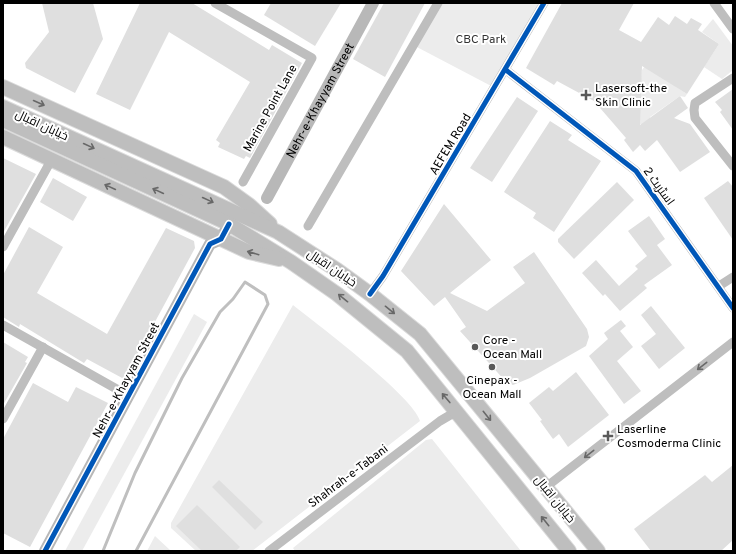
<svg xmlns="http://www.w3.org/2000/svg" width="736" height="554" font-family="Overpass,Cairo,sans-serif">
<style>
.green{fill:#ececec}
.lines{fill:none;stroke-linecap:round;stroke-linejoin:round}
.stream{stroke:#bfbfbf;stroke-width:3}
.building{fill:#dfdfdf}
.primary-casing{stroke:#dbdbdb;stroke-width:16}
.street{stroke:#bebebe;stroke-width:9}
.secondary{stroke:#b8b8b8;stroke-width:12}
.primary{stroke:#bebebe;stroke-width:14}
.cycleway-casing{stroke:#fff;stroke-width:8}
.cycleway{stroke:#0057b8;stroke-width:5}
.oneway{stroke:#686868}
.poi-dot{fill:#595959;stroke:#fff;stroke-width:1.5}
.labels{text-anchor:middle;stroke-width:4;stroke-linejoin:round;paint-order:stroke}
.park-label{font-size:12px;fill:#333;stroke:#fff}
.poi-label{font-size:12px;fill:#000;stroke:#fff;text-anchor:start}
.street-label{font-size:12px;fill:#000;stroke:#fff}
</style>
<rect width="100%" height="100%" fill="#fff"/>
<g class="green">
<polygon points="438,3 544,3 495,88 413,45"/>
<polygon points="713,19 733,46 733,70 722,79 704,67 719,44 702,32"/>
<polygon points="651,58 676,87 687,94 685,97 680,96 650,117 651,137 637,120 642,70"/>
<path d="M293,305c24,19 121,92 127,116l-168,130h-56l-25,-23v-5z"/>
<polygon points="194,314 207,322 82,551 65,551"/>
<polygon points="432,439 521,551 295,551 293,548 426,440"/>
<polygon points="155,536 171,551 147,551"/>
</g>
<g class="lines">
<polyline class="stream" points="103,551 135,473 182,378 220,312 233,299 245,282 265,295 268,304 136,551"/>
</g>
<g class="building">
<polygon points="42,3 93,3 103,39 75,93 26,68 25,63 49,32"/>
<polygon points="140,3 192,3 269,50 272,45 302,63 250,158 246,156 244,159 218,147 220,143 216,140 250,82 169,32 130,110 96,94"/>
<polygon points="271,3 341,3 315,46 264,15"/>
<polygon points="384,3 425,3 385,77 353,59"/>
<polygon points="562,3 634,3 619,30 641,42 658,17 669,25 675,16 687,24 691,18 702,24 698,30 719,44 687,94 642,66 640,125 680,96 688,108 674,118 690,124 710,152 680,172 657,140 645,151 640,145 633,152 624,140 626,138 594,101 557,81 554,85 526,68"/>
<polygon points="733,89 733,130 720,112 722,110 715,102"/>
<polygon points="517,97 538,111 492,182 470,168"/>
<polygon points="550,121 572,135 568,140 601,161 554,232 533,218 536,213 504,192"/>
<polygon points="3,158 36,174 3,233"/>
<polygon points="53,178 87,197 73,221 40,202"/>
<polygon points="728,181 733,187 733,240 704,198"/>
<polygon points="617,182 634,200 574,259 558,242 558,239"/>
<polygon points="444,204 491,260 450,293 487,311 525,283 513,267 534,252 587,329 589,337 586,346 530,378 513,385 507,383 460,331 466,327 445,297 434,306 401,271"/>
<polygon points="649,216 665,239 657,245 672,265 644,285 647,288 620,311 605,294 603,296 582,273 596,260 619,286 638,269 635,266 647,256 628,231"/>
<polygon points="29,227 63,247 37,293 107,334 166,228 194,241 195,248 124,379 87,359 84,363 20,324 19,327 3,317 3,275"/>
<polygon points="651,306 685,348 659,369 641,346 656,334 641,315"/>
<polygon points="621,320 626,326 620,331 633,347 617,361 641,391 624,404 589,356 608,339 604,333"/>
<polygon points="3,342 28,357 25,362 27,363 3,405"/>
<polygon points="576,372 609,415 568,447 559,434 553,439 540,421 542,420 529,403 549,387 553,391"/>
<polygon points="33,383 68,402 76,387 108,403 30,547 3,533 3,439"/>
<polygon points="733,465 733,540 721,551 651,551 634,529 705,475 712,482"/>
<polygon points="219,480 263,522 255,530 212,487"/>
<polygon points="197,505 240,547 236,551 202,551 176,526"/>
</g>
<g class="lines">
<g class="primary-casing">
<g id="primary">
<polyline points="3,87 224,187 249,205 270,224"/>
<polyline points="3,107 278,232 337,270 370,294 420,334 598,551"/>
<polyline points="3,120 229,224 291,262 337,294 407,351 569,551"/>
<polyline points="3,137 249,252 279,259"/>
</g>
</g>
<g class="street">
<polyline points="215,3 312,58 243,182"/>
<polyline points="714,3 733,29"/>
<polyline points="506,70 636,171 733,308"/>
<polyline points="733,78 695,103 694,110 695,118 733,166"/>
<polyline points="308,226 438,3"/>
<polyline points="3,247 48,166"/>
<polyline points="719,286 733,277"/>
<polyline points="370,294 383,276 544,3"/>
<polyline points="3,325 129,396"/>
<polyline points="3,419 43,347"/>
<polyline points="546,487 733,342"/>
<polyline points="269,551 440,421 457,411"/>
</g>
<g class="secondary">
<path id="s1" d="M267,198l106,-195"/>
<polyline points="45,551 210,244 221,239 229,224"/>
</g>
<use href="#primary" class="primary"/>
<g class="cycleway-casing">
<g id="cycleway">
<polyline points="506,70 636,171 733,308"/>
<polyline points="370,294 383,276 544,3"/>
<polyline points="45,551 210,244 221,239 229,224"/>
</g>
</g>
<use href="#cycleway" class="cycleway"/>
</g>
<defs><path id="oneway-shaft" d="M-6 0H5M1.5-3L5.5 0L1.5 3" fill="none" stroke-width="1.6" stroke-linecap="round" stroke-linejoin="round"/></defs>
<g class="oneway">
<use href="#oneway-shaft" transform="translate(39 103) rotate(24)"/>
<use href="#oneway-shaft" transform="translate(89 146) rotate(25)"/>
<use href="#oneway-shaft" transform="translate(110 187) rotate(-155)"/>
<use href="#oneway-shaft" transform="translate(158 191) rotate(-155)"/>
<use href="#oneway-shaft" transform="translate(208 200) rotate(25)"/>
<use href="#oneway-shaft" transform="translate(253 253) rotate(-164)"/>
<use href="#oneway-shaft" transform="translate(343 298) rotate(-141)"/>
<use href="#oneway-shaft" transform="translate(390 310) rotate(39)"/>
<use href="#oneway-shaft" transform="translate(702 366) rotate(142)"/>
<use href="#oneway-shaft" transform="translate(446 398) rotate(-130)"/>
<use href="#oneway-shaft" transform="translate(487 416) rotate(51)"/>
<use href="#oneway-shaft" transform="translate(589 454) rotate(142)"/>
<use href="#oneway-shaft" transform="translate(545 521) rotate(-129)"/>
</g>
<g class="poi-dot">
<path d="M584 89h4v4h4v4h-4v4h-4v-4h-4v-4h4z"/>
<circle cx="475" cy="347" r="4"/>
<circle cx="492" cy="367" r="4"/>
<path d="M606 430h4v4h4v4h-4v4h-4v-4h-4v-4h4z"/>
</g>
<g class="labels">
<g class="park-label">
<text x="481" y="43">CBC Park</text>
</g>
<g class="poi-label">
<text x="595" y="92">Lasersoft-the<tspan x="595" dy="14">Skin Clinic</tspan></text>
<text x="483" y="344">Core -<tspan x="483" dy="14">Ocean Mall</tspan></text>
<text x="492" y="384" text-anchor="middle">Cinepax -<tspan x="492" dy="14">Ocean Mall</tspan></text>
<text x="617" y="433">Laserline<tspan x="617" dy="14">Cosmoderma Clinic</tspan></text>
</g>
<g class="street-label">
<text dy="4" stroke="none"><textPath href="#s1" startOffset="111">Nehr-e-Khayyam Street</textPath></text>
<text transform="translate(270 108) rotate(-61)" y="4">Marine Point Lane</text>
<text transform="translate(42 125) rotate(25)" y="4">خیابان اقبال</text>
<text transform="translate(450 144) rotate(-59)" y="4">AEFEM Road</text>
<text transform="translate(659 186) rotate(54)" y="4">اسٹریٹ 2</text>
<text transform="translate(332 268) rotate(34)" y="4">خیابان اقبال</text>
<text transform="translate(126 380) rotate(-62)" y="4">Nehr-e-Khayyam Street</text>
<text transform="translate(348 476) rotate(-37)" y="4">Shahrah-e-Tabani</text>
<text transform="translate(555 499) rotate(51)" y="4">خیابان اقبال</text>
</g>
</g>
<rect width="736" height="554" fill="none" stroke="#000000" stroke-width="8"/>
</svg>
